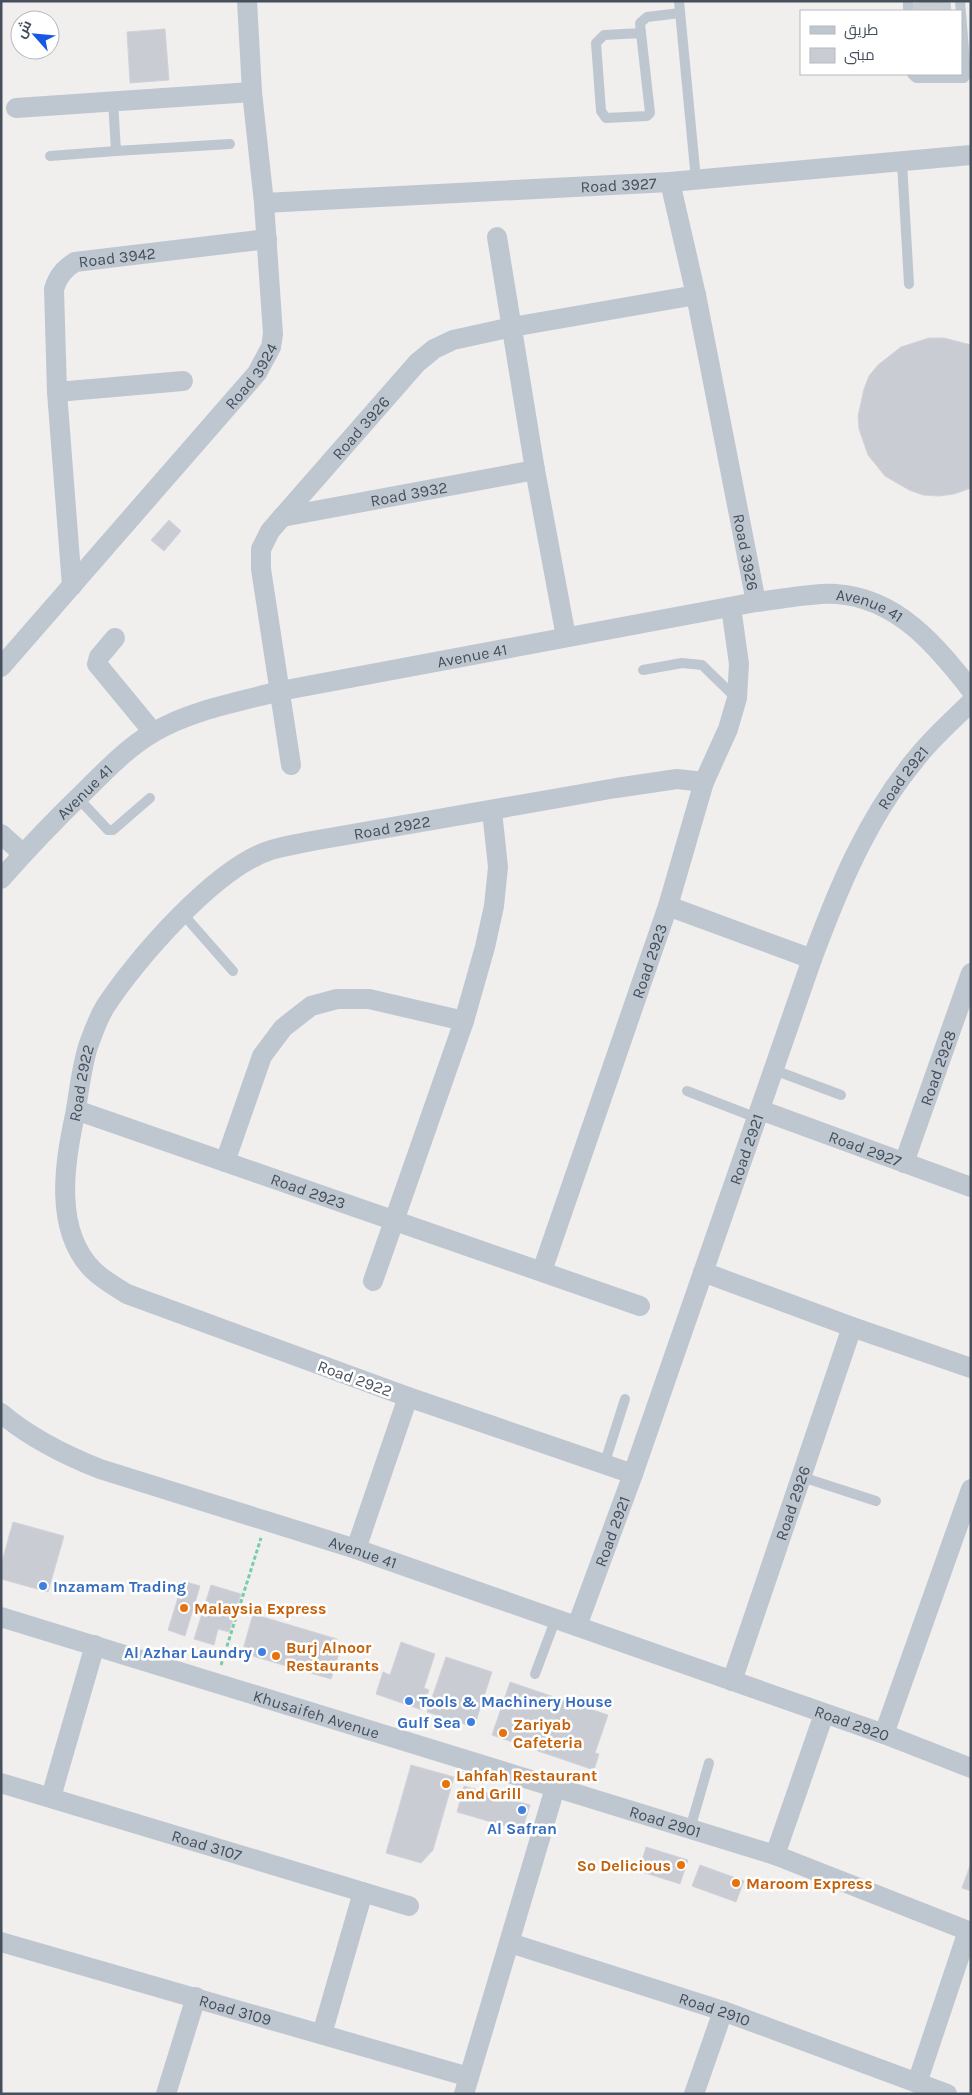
<svg xmlns="http://www.w3.org/2000/svg" width="972" height="2095" font-family="Karla,Cairo,sans-serif">
<style>
.building{fill:#caccd4;stroke:#d2d3da}
.lines{fill:none;stroke-linecap:round;stroke-linejoin:round}
.path{stroke:#74cdab;stroke-width:3;stroke-dasharray:4 2.5;stroke-linecap:butt}
.lane{stroke:#bec7d0;stroke-width:10}
.street{stroke:#bec7d0;stroke-width:20}
.shop-dot{fill:#3f7fe0;stroke:#fff;stroke-width:2}
.food-dot{fill:#e8710a;stroke:#fff;stroke-width:2}
.labels{text-anchor:middle;stroke-width:5;stroke-linejoin:round;paint-order:stroke}
.street-label{font-size:16px;fill:#464f5c;stroke:#fff}
.shop-label{font-size:16px;font-weight:bold;fill:#366cbe;stroke:#fff;text-anchor:start}
.food-label{font-size:16px;font-weight:bold;fill:#c56008;stroke:#fff;text-anchor:start}
</style>
<rect width="100%" height="100%" fill="#f1eeee"/>
<g class="building">
<polygon points="950,1 951,11 913,11 912,3"/>
<polygon points="165,29 169,80 130,83 127,32"/>
<polygon points="929,338 944,338 971,345 971,488 954,494 939,496 923,495 909,490 885,476 868,455 859,429 858,416 864,389 869,376 878,365 901,347"/>
<polygon points="169,520 181,531 164,551 151,540"/>
<polygon points="13,1522 64,1536 48,1592 1,1579 1,1565"/>
<polygon points="183,1581 200,1586 185,1636 168,1630"/>
<polygon points="211,1585 241,1594 229,1632 218,1629 214,1645 194,1639"/>
<polygon points="253,1614 337,1639 335,1646 341,1647 331,1679 242,1653"/>
<polygon points="401,1642 435,1654 424,1688 429,1690 422,1710 376,1694 383,1672 390,1675"/>
<polygon points="446,1657 492,1672 474,1727 427,1712"/>
<polygon points="510,1682 560,1699 541,1752 492,1735"/>
<polygon points="560,1699 608,1715 595,1753 599,1754 594,1770 541,1752"/>
<polygon points="411,1765 454,1777 433,1850 421,1863 386,1853"/>
<polygon points="464,1786 530,1805 522,1831 457,1812"/>
<polygon points="646,1847 688,1860 680,1884 639,1871"/>
<polygon points="971,1863 971,1891 962,1888"/>
<polygon points="700,1865 744,1881 736,1902 692,1886"/>
</g>
<g class="lines">
<polyline class="path" points="221,1665 261,1538"/>
<g class="lane">
<polyline points="679,1 696,180"/>
<polyline points="908,1 908,11"/>
<polyline points="641,33 604,35 596,43 601,111 606,118 647,116 650,113 641,33 640,23 647,17 680,13"/>
<polyline points="912,74 916,78 964,78 966,75 960,1"/>
<polyline points="113,101 116,151 230,144"/>
<polyline points="50,156 116,151"/>
<polyline points="902,163 909,284"/>
<polyline points="643,670 682,663 702,665 736,698"/>
<polyline points="78,798 108,830 113,830 150,798"/>
<polyline points="182,913 233,971"/>
<polyline points="774,1070 841,1095"/>
<polyline points="687,1091 757,1118"/>
<polyline points="604,1465 625,1399"/>
<polyline points="802,1477 876,1501"/>
<polyline points="535,1674 556,1618"/>
<polyline points="690,1829 709,1763"/>
</g>
<g class="street">
<polyline points="16,108 252,92"/>
<path id="s1" d="M670,182l26,113 60,307"/>
<path id="s2" d="M264,203l406,-21 301,-27"/>
<polyline points="497,237 535,470 566,637"/>
<polyline points="57,392 183,381"/>
<path id="s3" d="M282,517l253,-47"/>
<path id="s4" d="M72,586l-15,-194 -3,-103c4,-13 10,-20 21,-27l192,-23"/>
<polyline points="115,638 99,657 97,664 153,732"/>
<path id="s5" d="M1,667l256,-294 14,-26 2,-13 -9,-131 -12,-111 -5,-91"/>
<path id="s6" d="M291,765l-30,-196v-20l9,-18 147,-168 17,-14 19,-9 59,-13 184,-32"/>
<polyline points="1,834 23,854"/>
<path id="s7" d="M1,879c27,-31 55,-60 84,-88 21,-21 43,-44 69,-59 38,-22 84,-30 126,-41l476,-89c23,-2 58,-10 80,-8 61,4 100,51 135,96"/>
<polyline points="668,906 812,959"/>
<path id="s8" d="M76,1110l564,196"/>
<path id="s9" d="M760,1110l211,77"/>
<polyline points="225,1162 262,1056 283,1028 311,1006 337,999 369,999 464,1021"/>
<path id="s10" d="M904,1163l67,-190"/>
<path id="s11" d="M542,1271l126,-365 36,-124 24,-53 9,-31 2,-34 -8,-57"/>
<polyline points="703,1272 852,1327 971,1368"/>
<polyline points="373,1281 464,1021 485,947 494,906 498,867 492,811"/>
<path id="s12" d="M1,1413c29,25 64,42 99,56l256,80 528,185 87,34"/>
<path id="s13" d="M633,1474l-225,-77 -281,-103c-11,-7 -24,-14 -34,-24 -39,-39 -29,-106 -18,-155 4,-22 7,-54 15,-74 4,-11 9,-24 15,-34 31,-48 111,-140 166,-157 13,-4 27,-6 41,-9l304,-53 61,-9 27,3"/>
<polyline points="356,1549 408,1397"/>
<path id="s14" d="M1,1617l774,238 196,77"/>
<path id="s15" d="M577,1626l56,-152 179,-515c26,-70 55,-141 103,-199 16,-21 37,-39 56,-58"/>
<path id="s16" d="M732,1681l120,-354"/>
<polyline points="884,1734 971,1489"/>
<path id="s17" d="M1,1783l408,123"/>
<polyline points="51,1797 95,1645"/>
<polyline points="775,1855 824,1714"/>
<path id="s18" d="M1,1942l468,135"/>
<path id="s19" d="M510,1943l213,68 224,83"/>
<polyline points="322,2034 363,1892"/>
<polyline points="917,2083 968,1931"/>
<polyline points="166,2094 196,1997"/>
<polyline points="464,2094 555,1788"/>
<polyline points="694,2094 723,2011"/>
</g>
</g>
<g class="shop-dot">
<circle cx="43" cy="1586" r="5"/>
<circle cx="262" cy="1652" r="5"/>
<circle cx="409" cy="1701" r="5"/>
<circle cx="471" cy="1722" r="5"/>
<circle cx="522" cy="1810" r="5"/>
</g>
<g class="food-dot">
<circle cx="184" cy="1608" r="5"/>
<circle cx="276" cy="1656" r="5"/>
<circle cx="503" cy="1733" r="5"/>
<circle cx="446" cy="1784" r="5"/>
<circle cx="681" cy="1865" r="5"/>
<circle cx="736" cy="1883" r="5"/>
</g>
<g class="labels">
<g class="street-label">
<text dy="6" stroke="none"><textPath href="#s2" startOffset="355">Road 3927</textPath></text>
<text dy="6" stroke="none"><textPath href="#s4" startOffset="375">Road 3942</textPath></text>
<text dy="6" stroke="none"><textPath href="#s5" startOffset="384">Road 3924</textPath></text>
<text dy="6" stroke="none"><textPath href="#s6" startOffset="376">Road 3926</textPath></text>
<text dy="6" stroke="none"><textPath href="#s3" startOffset="129">Road 3932</textPath></text>
<text dy="6" stroke="none"><textPath href="#s1" startOffset="378">Road 3926</textPath></text>
<text dy="6" stroke="none"><textPath href="#s7" startOffset="946">Avenue 41</textPath></text>
<text dy="6" stroke="none"><textPath href="#s7" startOffset="541">Avenue 41</textPath></text>
<text dy="6" stroke="none"><textPath href="#s15" startOffset="911">Road 2921</textPath></text>
<text dy="6" stroke="none"><textPath href="#s7" startOffset="121">Avenue 41</textPath></text>
<text dy="6" stroke="none"><textPath href="#s13" startOffset="1209">Road 2922</textPath></text>
<text dy="6" stroke="none"><textPath href="#s11" startOffset="328">Road 2923</textPath></text>
<text dy="6" stroke="none"><textPath href="#s10" startOffset="101">Road 2928</textPath></text>
<text dy="6" stroke="none"><textPath href="#s13" startOffset="774">Road 2922</textPath></text>
<text dy="6" stroke="none"><textPath href="#s15" startOffset="506">Road 2921</textPath></text>
<text dy="6" stroke="none"><textPath href="#s9" startOffset="112">Road 2927</textPath></text>
<text dy="6" stroke="none"><textPath href="#s8" startOffset="246">Road 2923</textPath></text>
<text transform="translate(355 1378) rotate(20)" y="6">Road 2922</text>
<text dy="6" stroke="none"><textPath href="#s16" startOffset="188">Road 2926</textPath></text>
<text dy="6" stroke="none"><textPath href="#s15" startOffset="101">Road 2921</textPath></text>
<text dy="6" stroke="none"><textPath href="#s12" startOffset="390">Avenue 41</textPath></text>
<text dy="6" stroke="none"><textPath href="#s14" startOffset="330">Khusaifeh Avenue</textPath></text>
<text dy="6" stroke="none"><textPath href="#s12" startOffset="908">Road 2920</textPath></text>
<text dy="6" stroke="none"><textPath href="#s14" startOffset="695">Road 2901</textPath></text>
<text dy="6" stroke="none"><textPath href="#s17" startOffset="215">Road 3107</textPath></text>
<text dy="6" stroke="none"><textPath href="#s18" startOffset="244">Road 3109</textPath></text>
<text dy="6" stroke="none"><textPath href="#s19" startOffset="215">Road 2910</textPath></text>
</g>
<g class="shop-label">
<text x="53" y="1592">Inzamam Trading</text>
<text x="252" y="1658" text-anchor="end">Al Azhar Laundry</text>
<text x="419" y="1707">Tools &amp; Machinery House</text>
<text x="461" y="1728" text-anchor="end">Gulf Sea</text>
<text x="522" y="1834" text-anchor="middle">Al Safran</text>
</g>
<g class="food-label">
<text x="194" y="1614">Malaysia Express</text>
<text x="286" y="1653">Burj Alnoor<tspan x="286" dy="18">Restaurants</tspan></text>
<text x="513" y="1730">Zariyab<tspan x="513" dy="18">Cafeteria</tspan></text>
<text x="456" y="1781">Lahfah Restaurant<tspan x="456" dy="18">and Grill</tspan></text>
<text x="671" y="1871" text-anchor="end">So Delicious</text>
<text x="746" y="1889">Maroom Express</text>
</g>
</g>
<rect width="972" height="2095" fill="none" stroke="#464f5c" stroke-width="5"/>
<rect x="800" y="10" width="162" height="65" fill="#ffffff" stroke="#b5b9be"/>
<rect x="810" y="26" width="25" height="8" fill="#bec7d0" stroke="#b5b9be"/>
<text x="844" y="35" font-size="15" fill="#464f5c">طريق</text>
<rect x="810" y="48" width="25" height="15" fill="#caccd4" stroke="#b5b9be"/>
<text x="844" y="60" font-size="15" fill="#464f5c">مبنى</text>
<g transform="translate(35 35) rotate(297)"><circle r="24" fill="#ffffff" stroke="#b5b9be"/>
<path d="M0-4L9 19L0 12L-9 19Z" fill="#175ae1"/>
<text y="-8" font-size="14" font-weight="bold" text-anchor="middle" fill="#464f5c">ش</text>
</g>
</svg>
